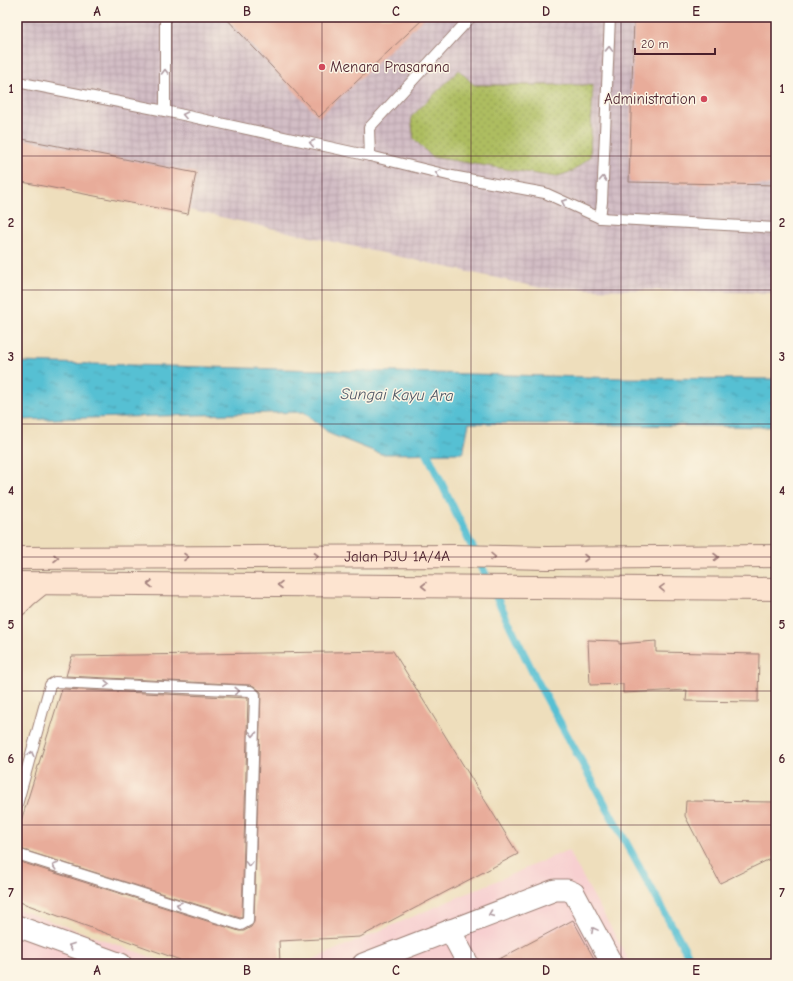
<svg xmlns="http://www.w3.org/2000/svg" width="793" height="981" font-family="'Comic Neue',sans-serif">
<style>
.built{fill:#f7cfd0}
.industrial{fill:url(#industrial-grid)}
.grass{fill:url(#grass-dots);stroke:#7c6e46}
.water{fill:url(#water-ripples);stroke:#50707f}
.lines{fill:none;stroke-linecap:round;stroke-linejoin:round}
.stream{stroke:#57c0d3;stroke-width:8}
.building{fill:#e8ac9a}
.lane-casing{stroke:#9c7e74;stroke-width:12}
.street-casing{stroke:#9c7e74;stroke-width:23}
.secondary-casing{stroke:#9c7e74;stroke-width:24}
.lane{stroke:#fff;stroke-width:10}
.street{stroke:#fff;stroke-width:21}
.secondary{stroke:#fde4d0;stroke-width:22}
.oneway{stroke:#ae9aa0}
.oneway2{stroke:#a4827e}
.grid{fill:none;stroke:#4a1f2b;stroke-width:1;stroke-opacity:0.55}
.poi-dot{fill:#d1495b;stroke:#fcf5e5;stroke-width:1.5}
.labels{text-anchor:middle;stroke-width:3;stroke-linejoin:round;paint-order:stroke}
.poi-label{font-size:15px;fill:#4a1f2b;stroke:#fcf5e5;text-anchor:start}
.street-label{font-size:15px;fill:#4a1f2b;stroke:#fcf5e5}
.water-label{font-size:16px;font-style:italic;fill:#4f5766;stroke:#fcf5e5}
.neatline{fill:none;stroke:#4a1f2b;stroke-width:1.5}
.grid-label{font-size:13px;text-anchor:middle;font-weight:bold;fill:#4a1f2b}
</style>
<defs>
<pattern id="industrial-grid" width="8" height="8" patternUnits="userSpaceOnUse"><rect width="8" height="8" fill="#d2bdc5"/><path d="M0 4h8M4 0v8" fill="none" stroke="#b6a2a9"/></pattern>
<pattern id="grass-dots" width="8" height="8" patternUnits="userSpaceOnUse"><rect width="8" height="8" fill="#adbd60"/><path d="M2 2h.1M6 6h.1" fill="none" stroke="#8f994f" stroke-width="1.8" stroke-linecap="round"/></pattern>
<pattern id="water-ripples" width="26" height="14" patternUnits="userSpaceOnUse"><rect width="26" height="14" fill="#57c0d3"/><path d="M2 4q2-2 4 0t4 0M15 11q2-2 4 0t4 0" fill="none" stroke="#4a9bab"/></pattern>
</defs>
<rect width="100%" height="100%" fill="#fcf5e5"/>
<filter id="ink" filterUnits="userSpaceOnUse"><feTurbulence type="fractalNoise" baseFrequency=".025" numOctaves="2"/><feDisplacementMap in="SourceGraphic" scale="8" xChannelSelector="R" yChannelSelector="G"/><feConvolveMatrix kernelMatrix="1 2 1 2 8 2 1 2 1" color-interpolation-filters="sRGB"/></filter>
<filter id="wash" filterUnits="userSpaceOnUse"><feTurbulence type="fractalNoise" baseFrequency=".012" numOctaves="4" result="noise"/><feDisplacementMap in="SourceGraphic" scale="16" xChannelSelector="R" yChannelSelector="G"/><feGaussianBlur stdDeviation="0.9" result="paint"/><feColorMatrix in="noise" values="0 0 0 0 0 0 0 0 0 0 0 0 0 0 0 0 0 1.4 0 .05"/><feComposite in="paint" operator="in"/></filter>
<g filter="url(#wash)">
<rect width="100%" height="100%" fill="#eedebc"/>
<g class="built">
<polygon points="568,850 631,964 302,964"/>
<polygon points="17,909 171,964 17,964"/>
</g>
<polygon class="industrial" points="17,17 776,17 776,293 541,288 17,172"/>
<polygon class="grass" points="459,70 474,85 593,85 590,157 573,171 555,177 432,157 414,139 411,117"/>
<polygon class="water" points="17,362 624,378 776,379 776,427 469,423 463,453 381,454 330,434 304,412 17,420"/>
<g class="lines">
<polyline class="stream" points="423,445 536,679 693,964"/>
</g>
<g id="blocks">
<g class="building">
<polygon points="225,17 425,17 319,117"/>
<polygon points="634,17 776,17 776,185 629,182"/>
<polygon points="17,138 196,173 188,214 17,181"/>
<polygon points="588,640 619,641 619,644 656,641 656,652 759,654 758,702 686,701 687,690 623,693 623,684 590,685"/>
<polygon points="393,651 518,854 360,937 279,941 280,964 180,964 180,960 17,901 17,861 239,931 244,931 251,927 254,922 261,692 254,686 250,685 66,676 72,656"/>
<polygon points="62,689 248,698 242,917 240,918 17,848 17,834"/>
<polygon points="686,801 776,802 776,856 720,883 685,816"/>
<polygon points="573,920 597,964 490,964"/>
</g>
</g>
</g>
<g filter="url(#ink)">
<use href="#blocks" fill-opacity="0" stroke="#9c7e74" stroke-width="1"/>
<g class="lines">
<g class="lane-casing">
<g id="lane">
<polyline points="165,17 165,111"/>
<polyline points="17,82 165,111 370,156 452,176 545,193 600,218 776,228"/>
<polyline points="370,156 369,128 471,17"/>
<polyline points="600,218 602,202 610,17"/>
<polyline points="17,805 50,685 55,682 250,691 255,695 248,921 241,925 17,854"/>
</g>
</g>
<g class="street-casing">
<g id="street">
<polyline points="17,926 121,964"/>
<polyline points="450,930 468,964"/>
<polyline points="363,964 555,890 567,890 574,893 612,964"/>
</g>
</g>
<g class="secondary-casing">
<g id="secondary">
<path id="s1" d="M17,558l437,-2 93,2 229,-2"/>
<polyline points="17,583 776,589"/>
<polyline points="17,605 26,596 42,583"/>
</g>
</g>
<use href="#lane" class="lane"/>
<use href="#street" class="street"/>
<use href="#secondary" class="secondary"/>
</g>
<defs><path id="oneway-chevron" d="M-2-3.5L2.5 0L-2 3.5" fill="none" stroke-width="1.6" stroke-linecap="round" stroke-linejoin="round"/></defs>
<g class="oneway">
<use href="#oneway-chevron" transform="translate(609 49) rotate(-88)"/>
<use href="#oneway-chevron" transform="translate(165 72) rotate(-90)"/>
<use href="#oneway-chevron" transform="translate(185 115) rotate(-168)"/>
<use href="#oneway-chevron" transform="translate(312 143) rotate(-168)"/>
<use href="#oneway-chevron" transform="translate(438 173) rotate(-166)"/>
<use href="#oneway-chevron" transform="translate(603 179) rotate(-87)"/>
<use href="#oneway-chevron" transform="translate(564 202) rotate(-156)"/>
<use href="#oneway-chevron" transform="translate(107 684) rotate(3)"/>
<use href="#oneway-chevron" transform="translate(237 691) rotate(3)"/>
<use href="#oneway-chevron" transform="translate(253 734) rotate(92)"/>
<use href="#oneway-chevron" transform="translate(31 754) rotate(-75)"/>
<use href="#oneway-chevron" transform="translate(249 864) rotate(92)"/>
<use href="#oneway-chevron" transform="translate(55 866) rotate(-162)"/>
<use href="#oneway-chevron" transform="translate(179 905) rotate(-162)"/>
<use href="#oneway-chevron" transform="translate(491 914) rotate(159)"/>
<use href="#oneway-chevron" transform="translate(594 930) rotate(-118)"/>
<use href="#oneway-chevron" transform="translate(71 946) rotate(-160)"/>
</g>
<g class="oneway2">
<use href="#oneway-chevron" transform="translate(316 556)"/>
<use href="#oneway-chevron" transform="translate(186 557)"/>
<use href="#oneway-chevron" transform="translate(493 557) rotate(1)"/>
<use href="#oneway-chevron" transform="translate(716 557)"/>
<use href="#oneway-chevron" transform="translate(56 558)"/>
<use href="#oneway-chevron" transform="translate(586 558)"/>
<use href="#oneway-chevron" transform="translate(150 584) rotate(-180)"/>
<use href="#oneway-chevron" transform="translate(280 585) rotate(-180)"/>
<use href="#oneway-chevron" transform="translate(424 586) rotate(-180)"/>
<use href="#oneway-chevron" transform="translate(662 588) rotate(-179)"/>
</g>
</g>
<path class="grid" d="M172,17v947M322,17v947M471,17v947M621,17v947M17,156h759M17,290h759M17,424h759M17,557h759M17,691h759M17,825h759"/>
<g class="poi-dot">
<circle cx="322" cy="67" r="4"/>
<circle cx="704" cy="99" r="4"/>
</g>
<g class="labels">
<g class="poi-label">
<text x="330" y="72">Menara Prasarana</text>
<text x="696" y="104" text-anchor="end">Administration</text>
</g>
<g class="street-label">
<text dy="5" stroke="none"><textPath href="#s1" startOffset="380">Jalan PJU 1A/4A</textPath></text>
</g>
<g class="water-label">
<text transform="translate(397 394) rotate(1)" y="6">Sungai Kayu Ara</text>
</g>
</g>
<rect width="793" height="981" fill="none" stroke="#fcf5e5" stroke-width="44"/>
<path d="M635 48v6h80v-6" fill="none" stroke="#4a1f2b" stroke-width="2"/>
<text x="641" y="48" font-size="12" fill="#4a1f2b" stroke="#fcf5e5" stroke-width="3" paint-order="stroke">20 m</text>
<rect x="22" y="22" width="749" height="937" class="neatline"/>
<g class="grid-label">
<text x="97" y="16">A</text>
<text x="247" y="16">B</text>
<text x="396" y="16">C</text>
<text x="546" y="16">D</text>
<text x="696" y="16">E</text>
<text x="11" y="93">1</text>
<text x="782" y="93">1</text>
<text x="11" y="227">2</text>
<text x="782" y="227">2</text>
<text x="11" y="361">3</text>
<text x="782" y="361">3</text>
<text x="11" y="495">4</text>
<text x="782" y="495">4</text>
<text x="11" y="629">5</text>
<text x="782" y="629">5</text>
<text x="11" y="763">6</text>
<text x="782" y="763">6</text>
<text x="11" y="897">7</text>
<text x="782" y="897">7</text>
<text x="97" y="975">A</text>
<text x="247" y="975">B</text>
<text x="396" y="975">C</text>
<text x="546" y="975">D</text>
<text x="696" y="975">E</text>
</g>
</svg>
